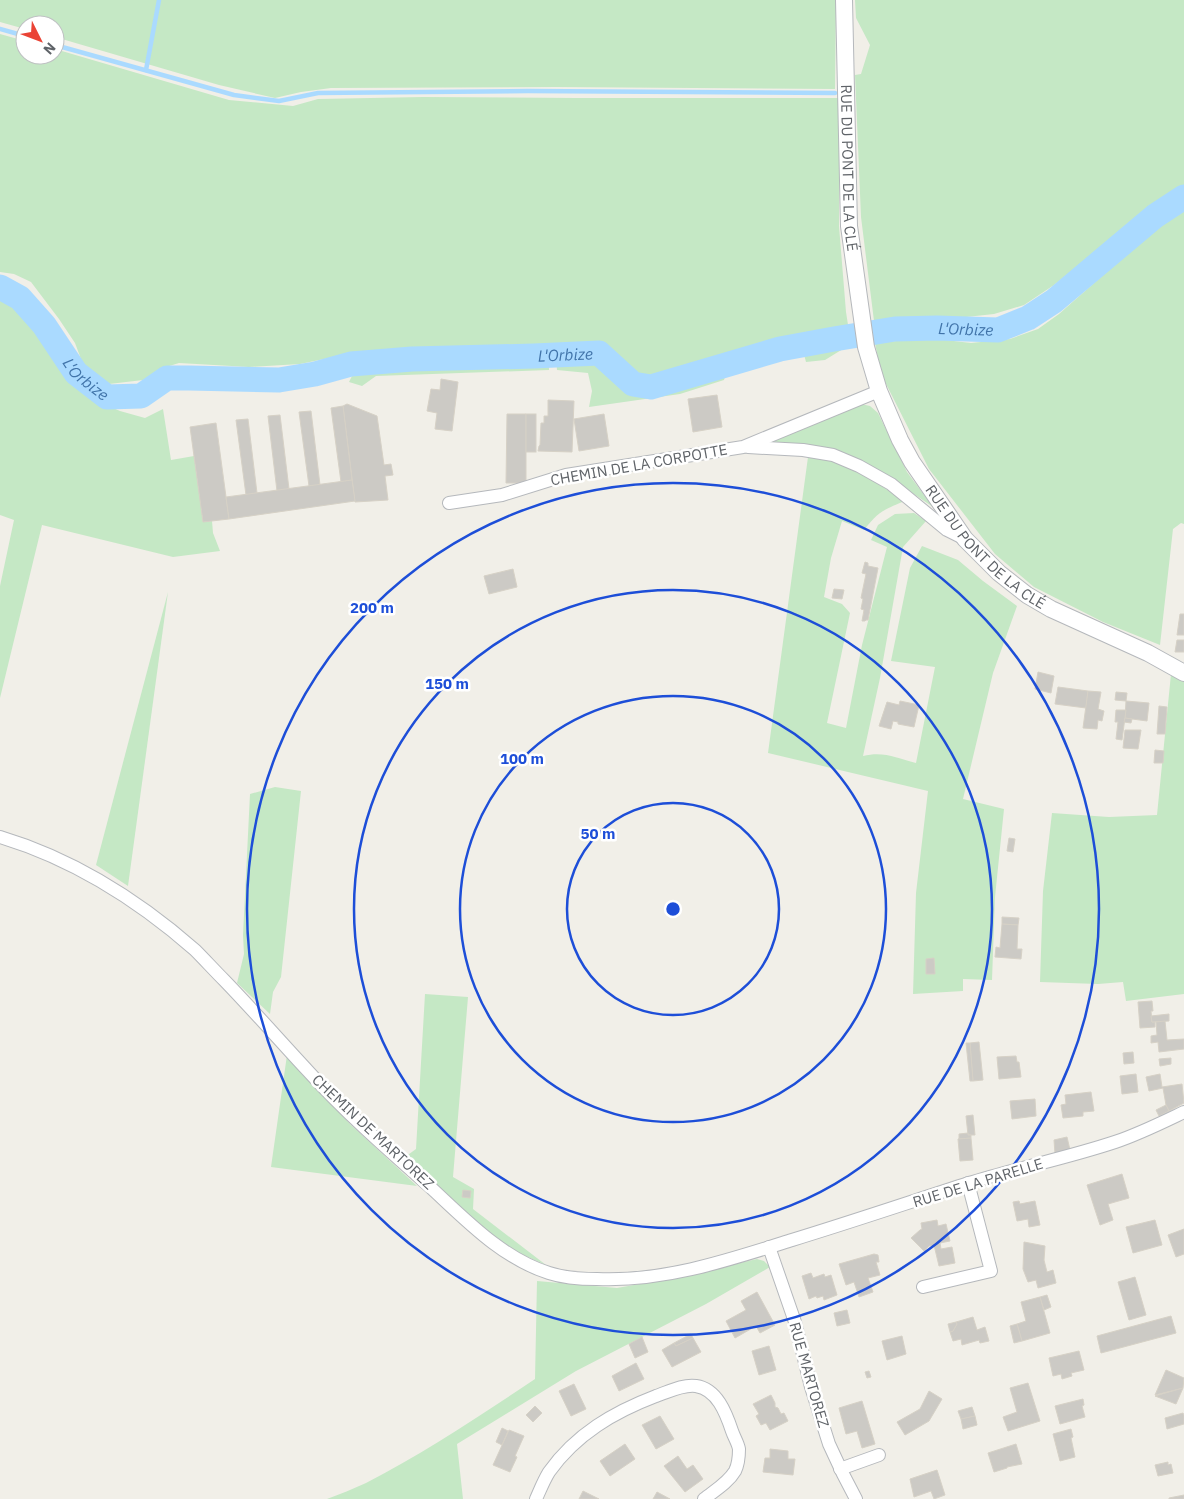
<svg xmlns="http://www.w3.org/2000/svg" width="1184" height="1499" font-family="'IBM Plex Sans',sans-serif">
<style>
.green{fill:#c5e8c5}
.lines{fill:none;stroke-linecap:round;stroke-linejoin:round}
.stream{stroke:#aadaff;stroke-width:4.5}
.river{stroke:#aadaff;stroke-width:25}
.building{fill:#cccac5;stroke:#d6d1c6}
.minor-casing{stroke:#b5b8bc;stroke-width:14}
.tertiary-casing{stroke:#b5b8bc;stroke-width:18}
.minor{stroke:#fff;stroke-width:12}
.tertiary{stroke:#fff;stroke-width:16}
.ring{fill:none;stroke:#1d4ed8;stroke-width:2.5}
.labels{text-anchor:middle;stroke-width:5;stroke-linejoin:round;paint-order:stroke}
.street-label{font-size:15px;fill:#5f6368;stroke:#fff}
.water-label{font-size:16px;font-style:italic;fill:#4174aa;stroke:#fff}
.centre{fill:#1d4ed8;stroke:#fff;stroke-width:2.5}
.ring-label{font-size:15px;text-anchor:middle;font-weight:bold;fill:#1d4ed8;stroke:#fff;stroke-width:5;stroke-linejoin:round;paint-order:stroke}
</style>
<rect width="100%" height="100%" fill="#f1efe8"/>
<g class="green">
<polygon points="0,0 836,0 835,89 556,87 331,88 301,92 275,98 219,85 55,37 55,25 25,25 25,29 0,22"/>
<polygon points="855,0 1184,0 1184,186 1153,206 1054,285 1024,305 994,314 957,318 874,321 861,217 855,75 861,74 870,45 856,18"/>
<polygon points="0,34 25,41 25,55 55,55 55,49 229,100 293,106 318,99 423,97 576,98 839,98 839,226 846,312 851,344 825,360 806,362 801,343 730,360 724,380 680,394 589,407 592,391 588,373 557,370 555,349 548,345 549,370 376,376 362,386 349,382 364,352 353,353 300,364 249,367 179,363 166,367 143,380 109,384 84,367 75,343 59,319 31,282 14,274 0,272"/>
<polygon points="1184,206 1184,524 1181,523 1173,529 1160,645 1103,622 1034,587 995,554 929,469 881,374 875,343 928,338 971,343 1010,339 1038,329 1059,314 1169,217"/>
<polygon points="0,297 18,310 69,379 92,399 120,411 145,418 163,409 171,460 194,456 203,522 212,521 213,533 220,551 173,557 42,525 0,698 0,586 14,520 0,515"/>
<polygon points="861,404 870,406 878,413 907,472 933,507 880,471 846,455 768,443"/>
<path d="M808,457l26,4 30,14 41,26c-22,9 -26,10 -41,29l-22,-9 -11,37 -7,39 18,7 8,9 -23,110 19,5 16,-83 25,-98 -16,-7 7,-15 17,-11 19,-1 12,8 -23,26 -23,131 -17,78c21,-5 33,2 53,7l19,-96 -44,-6 19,-93 12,-22 36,14 25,21 34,25 -24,67 -30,126 41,10 -9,88 -3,83 -29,-1v12l-50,3 3,-101 12,-102 -160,-38z"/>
<polygon points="168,592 128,886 96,865"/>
<polygon points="1171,674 1184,682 1184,994 1126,1001 1123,982 1098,984 1040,982 1043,891 1052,813 1109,817 1157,815"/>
<polygon points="275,787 301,791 281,977 273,992 270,1014 237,983 244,954 243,935 250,794"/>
<polygon points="425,994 468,997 453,1177 474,1189 473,1209 546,1265 505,1247 405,1157 416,1149"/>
<polygon points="287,1055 350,1124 417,1186 271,1167"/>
<path d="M757,1259l7,2 6,6 -64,37 -130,67 -119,73 6,55h-136c13,-5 26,-10 39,-16 58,-30 115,-68 169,-104l2,-98 80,7 62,-11z"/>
</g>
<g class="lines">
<g class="stream">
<polyline points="0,29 25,36"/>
<polyline points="55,45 234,95 279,101 318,93 528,91 835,93"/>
<polyline points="146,70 159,0"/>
</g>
<path class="river" id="s1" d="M0,287l20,11 24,27 32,48 31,24 34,-1 26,-18h22l90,2 36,-6 36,-10 61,-5 122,-3 65,-3 34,31 18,3 129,-38 54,-10 61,-10 42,-1 61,2 30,-12 26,-17 101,-85 29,-19"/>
</g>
<g class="building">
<polygon points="441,379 458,382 452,431 435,429 437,413 427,411 431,389 440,390"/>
<polygon points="717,395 722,427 693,432 688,399"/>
<polygon points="548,400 574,401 572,452 538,451 539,446 540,445 541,423 544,423 544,416 548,416"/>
<polygon points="347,404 377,416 384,465 391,464 393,475 385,476 388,500 355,502 343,406"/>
<polygon points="343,406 352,480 341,482 331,408"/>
<polygon points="311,411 320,485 309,486 299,412"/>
<polygon points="507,414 526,414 526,483 506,483"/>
<rect x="526" y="414" width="10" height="38"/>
<polygon points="604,414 609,446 579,451 574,419"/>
<polygon points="280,415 289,489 277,491 268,416"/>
<polygon points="248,419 257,493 246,495 236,420"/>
<polygon points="216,423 229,519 203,522 190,427"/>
<polygon points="352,480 355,501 229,519 226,497"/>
<polygon points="865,562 868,563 868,566 878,568 868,620 866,620 865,621 862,621 864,610 861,609 863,599 861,598 866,574 862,573"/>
<polygon points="513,569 517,587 489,594 484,576"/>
<polygon points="834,589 844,590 842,599 832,598"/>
<polygon points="1180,614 1184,614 1184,635 1177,635"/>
<polygon points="1177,640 1184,640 1184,652 1175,652"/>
<polygon points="1038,672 1054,676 1051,693 1035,689"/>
<polygon points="1058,687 1088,691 1086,708 1055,704"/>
<polygon points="1088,691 1101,692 1098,709 1104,711 1102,721 1098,720 1097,729 1083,728"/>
<polygon points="1116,692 1127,693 1126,701 1115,700"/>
<polygon points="900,701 919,705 914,727 898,724 898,722 893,721 891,729 879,726 887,702 899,705"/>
<polygon points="1126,701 1149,703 1147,721 1125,718"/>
<polygon points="1159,706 1167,707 1165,734 1157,734"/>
<polygon points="1116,710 1126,710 1122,740 1116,739 1118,722 1115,722"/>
<polygon points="1125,718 1132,719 1131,723 1124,722"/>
<polygon points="1125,730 1141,730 1138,749 1123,748"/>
<polygon points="1155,750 1164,751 1163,763 1154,763"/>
<polygon points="1009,838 1015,839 1013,852 1007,851"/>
<polygon points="1002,917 1019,918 1018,925 1002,924"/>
<polygon points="1002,924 1018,925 1017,949 1022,949 1021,959 995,957 996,947 1000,948"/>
<polygon points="934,958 935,974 926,974 926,959"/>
<polygon points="1152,1001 1153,1011 1151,1011 1152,1022 1155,1022 1155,1027 1140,1028 1138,1002"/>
<polygon points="1169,1014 1169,1021 1152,1022 1151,1016"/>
<polygon points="1165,1021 1167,1040 1184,1039 1184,1049 1159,1052 1158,1042 1151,1043 1151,1036 1157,1035 1156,1022"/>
<polygon points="979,1042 983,1080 973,1081 970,1043"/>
<polygon points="966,1043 970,1043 973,1081 970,1081"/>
<polygon points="1133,1052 1134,1063 1124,1064 1123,1053"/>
<polygon points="1016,1056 1017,1062 1019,1062 1021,1077 999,1079 997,1057"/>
<polygon points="1171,1058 1171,1064 1160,1066 1159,1059"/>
<polygon points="1136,1074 1138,1092 1122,1094 1120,1076"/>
<polygon points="1160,1074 1162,1087 1182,1084 1184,1103 1169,1111 1166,1105 1163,1088 1149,1091 1146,1077"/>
<polygon points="1091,1092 1094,1111 1083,1112 1083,1116 1063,1118 1061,1105 1066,1104 1065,1095"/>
<polygon points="1035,1099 1036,1116 1012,1119 1010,1101"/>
<polygon points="1166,1105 1169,1111 1159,1116 1156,1110"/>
<polygon points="973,1115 975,1135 968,1135 966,1116"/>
<polygon points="968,1133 968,1135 971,1135 971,1138 959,1139 959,1134"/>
<polygon points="1067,1137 1070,1150 1055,1154 1054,1140"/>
<polygon points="971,1138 973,1160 960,1161 958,1139"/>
<polygon points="1122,1174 1129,1198 1108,1204 1113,1220 1100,1225 1087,1185"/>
<polygon points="463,1190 471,1191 470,1198 462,1197"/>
<polygon points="1019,1201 1020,1204 1035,1201 1040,1225 1029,1227 1028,1219 1017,1221 1013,1202"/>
<polygon points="937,1220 938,1226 946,1224 950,1241 940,1243 941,1249 952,1247 955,1263 939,1266 934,1245 929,1246 924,1251 911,1238 920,1230 922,1229 921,1223"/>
<polygon points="1155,1220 1162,1245 1133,1253 1126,1227"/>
<polygon points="1184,1229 1184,1254 1176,1257 1168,1235"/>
<polygon points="1024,1242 1045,1246 1044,1260 1047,1272 1053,1270 1056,1283 1038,1288 1036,1280 1028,1282 1023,1269"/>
<polygon points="874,1254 878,1255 879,1262 876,1262 880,1275 868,1278 873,1292 859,1297 854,1282 846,1285 839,1264"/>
<polygon points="811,1273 813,1278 824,1274 825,1277 831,1275 837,1295 824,1300 823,1296 817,1298 816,1296 809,1299 802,1276"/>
<polygon points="1135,1277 1146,1315 1129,1320 1118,1282"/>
<polygon points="757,1292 775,1325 760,1333 756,1326 735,1338 726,1321 746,1310 741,1301"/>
<polygon points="1047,1295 1051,1307 1044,1310 1040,1297"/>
<polygon points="1040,1297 1050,1333 1022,1341 1017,1324 1026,1321 1021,1302"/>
<polygon points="847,1310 850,1323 837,1326 834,1313"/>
<polygon points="1171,1316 1176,1333 1101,1353 1097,1336"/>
<polygon points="973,1317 977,1330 985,1327 989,1341 980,1343 979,1340 962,1345 961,1339 953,1341 950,1332 953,1331 957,1324 956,1322"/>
<polygon points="956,1322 957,1324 953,1331 950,1332 948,1324"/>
<polygon points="1017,1324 1022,1341 1014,1343 1010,1326"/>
<polygon points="691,1334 693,1338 676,1346 674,1343"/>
<polygon points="902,1336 906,1354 887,1360 882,1341"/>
<polygon points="642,1337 648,1352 635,1358 629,1344"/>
<polygon points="693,1338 701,1352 672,1367 662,1350 674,1343 676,1346"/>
<polygon points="769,1346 776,1370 759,1375 752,1351"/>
<polygon points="1079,1351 1084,1370 1071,1373 1072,1376 1062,1379 1061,1374 1053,1376 1049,1358"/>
<polygon points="636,1363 644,1379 619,1391 612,1376"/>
<polygon points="1166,1370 1184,1378 1183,1388 1155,1395"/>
<polygon points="869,1371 871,1377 867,1378 865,1372"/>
<polygon points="1028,1383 1040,1421 1008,1431 1003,1417 1017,1412 1010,1388"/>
<polygon points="574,1384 586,1409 571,1416 559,1391"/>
<polygon points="1183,1388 1176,1404 1155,1396"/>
<polygon points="929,1391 942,1399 929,1421 905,1435 897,1422 920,1409"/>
<polygon points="771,1395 775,1403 775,1407 778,1408 781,1414 784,1413 788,1421 770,1430 766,1423 761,1425 756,1416 759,1414 753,1404"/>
<polygon points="1083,1399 1084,1405 1082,1406 1085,1417 1060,1424 1055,1406"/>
<polygon points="862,1401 875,1444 862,1448 857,1431 846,1434 839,1408"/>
<polygon points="535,1406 542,1413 533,1422 526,1415"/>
<polygon points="972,1407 975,1416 961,1419 958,1411"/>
<polygon points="1183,1413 1184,1415 1184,1424 1167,1429 1165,1418"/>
<polygon points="660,1416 674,1439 656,1449 642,1425"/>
<polygon points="975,1416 977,1425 963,1429 961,1419"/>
<polygon points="502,1428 508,1431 502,1445 496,1442"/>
<polygon points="1071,1429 1073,1437 1071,1438 1075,1457 1060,1461 1053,1434"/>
<polygon points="509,1430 524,1436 515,1456 517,1457 510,1472 493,1465"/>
<polygon points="625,1444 635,1459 610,1476 600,1461"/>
<polygon points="1016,1444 1022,1464 1007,1467 1007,1468 994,1472 988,1453"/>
<polygon points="770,1449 788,1451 788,1459 795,1459 793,1475 763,1472 765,1458 770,1458"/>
<polygon points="678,1456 687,1469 693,1465 703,1479 685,1492 664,1466"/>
<polygon points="1168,1462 1168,1465 1171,1464 1173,1473 1158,1476 1155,1465"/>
<polygon points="937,1470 945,1495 934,1499 931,1491 914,1497 910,1479"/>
<polygon points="583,1491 599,1499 579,1499"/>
<polygon points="657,1492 670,1499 653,1499"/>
<polygon points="1184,1495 1184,1499 1169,1499 1169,1498"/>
</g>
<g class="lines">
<g class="minor-casing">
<g id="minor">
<polyline points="748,447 803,450 833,455 859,466 891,484 947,530 965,539"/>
<polyline points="449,503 502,495 566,475 743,447 879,391"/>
<path d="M0,837c73,22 138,63 195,113 10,10 19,20 29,30 29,30 56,61 84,91 37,41 78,77 120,114 36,33 73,73 121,88 15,5 32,6 48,6 67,3 132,-19 195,-39 59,-18 118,-38 177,-57 48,-15 98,-25 146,-41 24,-8 46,-19 69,-30"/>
<polyline points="769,1247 795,1322 811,1387 829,1444 843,1474 856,1499"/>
<polyline points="923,1287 991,1271 968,1183"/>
<polyline points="840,1469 879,1455"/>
<path d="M536,1499c4,-9 8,-19 13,-27 27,-38 65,-60 107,-76 12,-4 27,-12 40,-10 21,3 30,27 36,45 2,6 6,12 7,18 0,7 -1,16 -4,22 -7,12 -21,20 -31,28"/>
</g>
</g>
<g class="tertiary-casing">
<g id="tertiary">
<path id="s2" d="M844,0l5,226 17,121 13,44 21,49 12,22 53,77 34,34 28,22 24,14 97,44 36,20"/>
</g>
</g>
<use href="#minor" class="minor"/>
<use href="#tertiary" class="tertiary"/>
</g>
<g class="ring">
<circle cx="673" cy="909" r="106"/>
<circle cx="673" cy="909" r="213"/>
<circle cx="673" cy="909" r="319"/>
<circle cx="673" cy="909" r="426"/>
</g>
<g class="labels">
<g class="street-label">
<text dy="5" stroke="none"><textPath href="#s2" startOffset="168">RUE DU PONT DE LA CLÉ</textPath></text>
<text transform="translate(639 465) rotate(-10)" y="5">CHEMIN DE LA CORPOTTE</text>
<text dy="5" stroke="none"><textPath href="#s2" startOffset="586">RUE DU PONT DE LA CLÉ</textPath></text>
<text transform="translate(373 1132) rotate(43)" y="5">CHEMIN DE MARTOREZ</text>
<text transform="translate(978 1183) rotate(-17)" y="5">RUE DE LA PARELLE</text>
<text transform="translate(809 1375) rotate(74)" y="5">RUE MARTOREZ</text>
</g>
<g class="water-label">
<text dy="6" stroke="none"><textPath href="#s1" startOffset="1042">L'Orbize</textPath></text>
<text dy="6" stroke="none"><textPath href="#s1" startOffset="622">L'Orbize</textPath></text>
<text dy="6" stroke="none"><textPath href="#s1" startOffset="128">L'Orbize</textPath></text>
</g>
</g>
<circle cx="673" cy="909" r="8" class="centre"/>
<g class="ring-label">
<text x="372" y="613">200 m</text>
<text x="447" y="689">150 m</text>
<text x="522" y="764">100 m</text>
<text x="598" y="839">50 m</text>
</g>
<g transform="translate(40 40) rotate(132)"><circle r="24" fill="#ffffff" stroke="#bfc1c3"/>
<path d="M0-4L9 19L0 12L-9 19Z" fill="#ea4335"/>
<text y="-8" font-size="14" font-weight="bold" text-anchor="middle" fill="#5f6368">N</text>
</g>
</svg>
